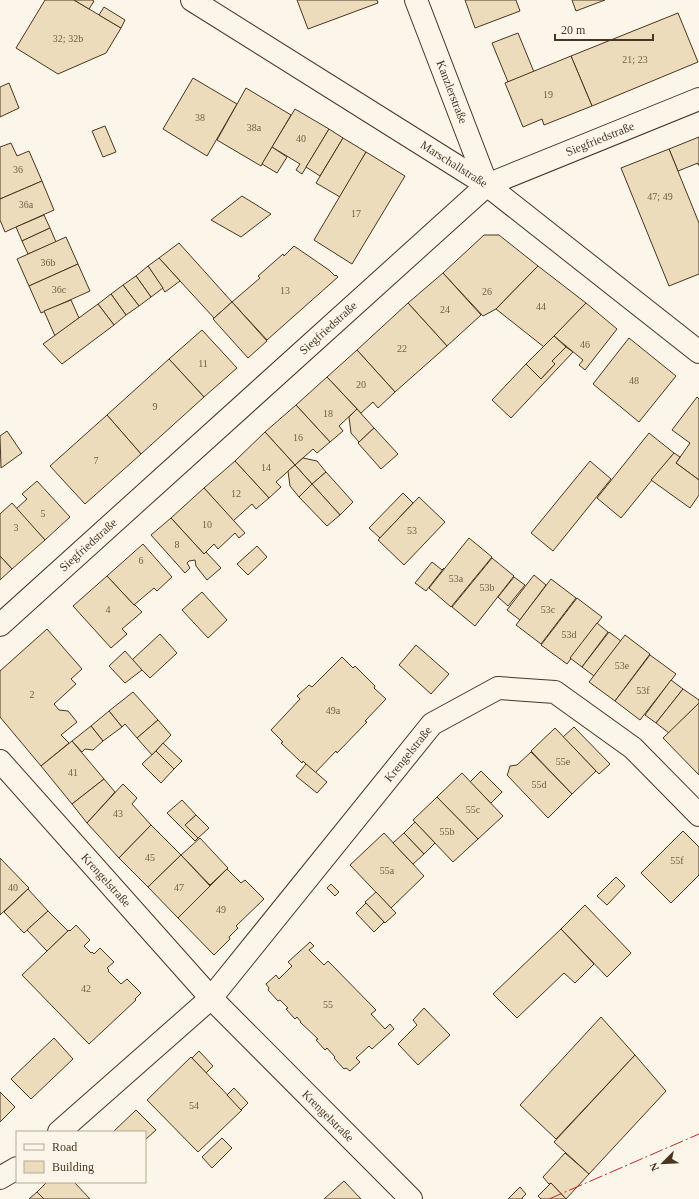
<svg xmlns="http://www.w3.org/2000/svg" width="699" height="1199" font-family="'Times New Roman',serif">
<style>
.building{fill:#ecdcbc;stroke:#4a3520}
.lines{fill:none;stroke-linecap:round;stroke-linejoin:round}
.minor-casing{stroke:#4a3520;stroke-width:24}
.minor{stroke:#fbf6e9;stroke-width:22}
.power{stroke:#c62828;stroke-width:1;stroke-dasharray:14 3 2 3;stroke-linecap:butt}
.labels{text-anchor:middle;stroke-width:3;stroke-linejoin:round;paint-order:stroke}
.number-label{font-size:10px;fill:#725f47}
.street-label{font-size:12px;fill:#4a3520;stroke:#fbf6e9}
</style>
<rect width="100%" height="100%" fill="#fbf6e9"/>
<g class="building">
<polygon points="45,0 74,0 121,28 106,53 58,74 16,48"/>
<polygon points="74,0 92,0 94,1 89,9"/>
<polygon points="297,0 377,0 378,3 308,29"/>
<polygon points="465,0 516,0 520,11 475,28"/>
<polygon points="572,0 605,0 576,11"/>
<polygon points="104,7 125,20 121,28 99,15"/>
<polygon points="678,13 698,62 592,106 571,56"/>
<polygon points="518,33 534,72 508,82 492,43"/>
<polygon points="571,56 592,106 544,125 542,119 523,127 505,83"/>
<polygon points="193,78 237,104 207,156 163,129"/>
<polygon points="9,83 19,108 0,117 0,87"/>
<polygon points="246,88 291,115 261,166 217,140"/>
<polygon points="295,109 329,129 302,174 296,170 300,164 272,147"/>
<polygon points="105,126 116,152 103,157 92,131"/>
<polygon points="329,129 343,138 320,176 306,167"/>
<polygon points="699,137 699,165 698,165 698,163 678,171 669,149"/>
<polygon points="343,138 366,152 340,197 316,183"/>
<polygon points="11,143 17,156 29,151 42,181 0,199 0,147"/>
<polygon points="272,147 287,157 277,173 262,164"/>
<polygon points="669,149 699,223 699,274 669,286 621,168"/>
<polygon points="366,152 405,176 352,264 314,240"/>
<polygon points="42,181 54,210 5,232 0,220 0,199"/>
<polygon points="242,196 271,214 241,237 211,220"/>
<polygon points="44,215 50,228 22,241 16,227"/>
<polygon points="50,228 56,242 28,254 22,241"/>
<polygon points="484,235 499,235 538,266 496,309 483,316 443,273"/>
<polygon points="66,237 78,264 29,286 17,259"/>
<polygon points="179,243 232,302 214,318 159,258"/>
<polygon points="294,246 329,270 335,276 336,275 338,277 267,340 232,302 260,278 258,276 283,254 284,256"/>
<polygon points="159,258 180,281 165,292 148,266"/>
<polygon points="78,264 90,291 41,313 29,286"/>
<polygon points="148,266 163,288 151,297 136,276"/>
<polygon points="538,266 586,303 544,347 496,309"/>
<polygon points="443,273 481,315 447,346 408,303"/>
<polygon points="136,276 151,297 139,306 123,285"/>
<polygon points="123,285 139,306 126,315 111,294"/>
<polygon points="111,294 126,315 114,325 98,304"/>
<polygon points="71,300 79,318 55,336 44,311"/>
<polygon points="232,302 267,341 248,358 213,319"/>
<polygon points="408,303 447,346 395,392 357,350"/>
<polygon points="586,303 617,329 585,370 579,365 583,360 554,336"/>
<polygon points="98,304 114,325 62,364 43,344"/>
<polygon points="202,330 237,368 204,397 169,359"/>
<polygon points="554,336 566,347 552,361 555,364 541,379 526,364"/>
<polygon points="629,338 676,376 639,422 593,384"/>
<polygon points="566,347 573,352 511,418 492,400 526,364 541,379 555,364 552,361"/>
<polygon points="357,350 395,392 378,408 373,402 361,413 327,377"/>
<polygon points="169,359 204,397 141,454 107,415"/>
<polygon points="327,377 357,409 339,426 343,431 330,442 296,405"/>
<polygon points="697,397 699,399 699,480 676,463 690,443 672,430"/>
<polygon points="296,405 330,442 317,453 313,449 295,465 265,432"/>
<polygon points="357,409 374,428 359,442 351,433 349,417"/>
<polygon points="107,415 141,454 85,504 50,466"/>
<polygon points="374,428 398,454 381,469 358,443"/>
<polygon points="7,431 22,453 1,468 0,436"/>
<polygon points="265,432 295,465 276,482 281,487 269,498 235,461"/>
<polygon points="649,433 674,453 621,518 597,498"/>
<polygon points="674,453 680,457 676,463 699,480 699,495 690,508 651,480"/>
<polygon points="303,458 317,461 326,472 312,484 295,465"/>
<polygon points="235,461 269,498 256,509 252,504 233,521 204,488"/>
<polygon points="590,461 611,479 553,551 531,533"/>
<polygon points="295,465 312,484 299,497 290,486 288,471"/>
<polygon points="326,472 353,502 340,515 312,484"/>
<polygon points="37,481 70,517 45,540 16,509 27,499 22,494"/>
<polygon points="312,484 340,515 327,526 299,497"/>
<polygon points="204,488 245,533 239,538 235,533 218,549 214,544 204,554 171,518"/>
<polygon points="403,493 413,503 380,538 369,528"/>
<polygon points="419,497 445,522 404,565 378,540"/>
<polygon points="12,503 45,540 12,569 0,556 0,514"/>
<polygon points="171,518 204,554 206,552 221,568 207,580 196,566 195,560 189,561 187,563 190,568 185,573 151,535"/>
<polygon points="469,538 492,557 451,607 429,588"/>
<polygon points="143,544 172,577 157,591 154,588 134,605 107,576"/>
<polygon points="257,546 267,557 248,575 237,564"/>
<polygon points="0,556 12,569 0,580"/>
<polygon points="492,558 514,576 475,626 452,607"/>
<polygon points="432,562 442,570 444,568 426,591 415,583"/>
<polygon points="534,575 546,585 520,620 507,610"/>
<polygon points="107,576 134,605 135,605 142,612 122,629 127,634 111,648 73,606"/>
<polygon points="514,577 525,585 508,606 498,597"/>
<polygon points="551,579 576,598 541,644 516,625"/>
<polygon points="202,592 227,620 208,638 182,610"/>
<polygon points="577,598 602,617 567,664 541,645"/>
<polygon points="597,623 608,632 582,667 570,658"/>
<polygon points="47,629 82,669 71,679 76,684 54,704 59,710 68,711 77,722 61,735 69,743 41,766 0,717 0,671"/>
<polygon points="609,632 621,641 594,676 582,667"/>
<polygon points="160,634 177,653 150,678 132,660"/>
<polygon points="625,635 650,654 615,701 589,682"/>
<polygon points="416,645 449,674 431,694 399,665"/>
<polygon points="125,651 142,670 125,683 109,666"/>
<polygon points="650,655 676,674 640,720 615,701"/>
<polygon points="342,657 353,668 355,666 375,686 374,688 386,699 365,721 367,722 337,753 336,751 315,773 303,761 302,763 281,743 283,742 271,730 300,699 297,696 309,685 312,687"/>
<polygon points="671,680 683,689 656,723 645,715"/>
<polygon points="683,689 699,700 699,703 669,733 656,723"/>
<polygon points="133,692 158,720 137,738 125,724 122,727 109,711"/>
<polygon points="699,703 699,775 663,738"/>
<polygon points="109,711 122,727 103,741 91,726"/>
<polygon points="158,720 171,735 152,755 137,738"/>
<polygon points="91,726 103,741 93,750 85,749 82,752 72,741"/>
<polygon points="574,727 610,764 599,774 563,737"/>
<polygon points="555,728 596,771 572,794 531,751"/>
<polygon points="72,741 104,779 72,804 41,766"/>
<polygon points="163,743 182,761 174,769 156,751"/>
<polygon points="156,751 174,769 161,783 142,764"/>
<polygon points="531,752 572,794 548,818 507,775 508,773 510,766 517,765"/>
<polygon points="306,764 327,782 317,793 296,776"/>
<polygon points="481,771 502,792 491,803 470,782"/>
<polygon points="462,773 503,816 478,839 437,797"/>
<polygon points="104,779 115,792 87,823 72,804"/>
<polygon points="123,784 137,798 132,804 151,825 119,858 87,823"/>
<polygon points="437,797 478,839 453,862 413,820"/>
<polygon points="182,800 196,815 185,825 198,838 195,841 167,813"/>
<polygon points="196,815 209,828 198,838 185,825"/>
<polygon points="415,822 435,843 424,854 404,833"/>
<polygon points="151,825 181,855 148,887 119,858"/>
<polygon points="683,831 699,847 699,875 671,903 641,873"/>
<polygon points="384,833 424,876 391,908 350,865"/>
<polygon points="404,833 424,854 413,864 393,843"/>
<polygon points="200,838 228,868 210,885 181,855"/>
<polygon points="181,855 210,886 178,918 148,887"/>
<polygon points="0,858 29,888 0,915"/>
<polygon points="227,869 241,883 245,880 264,899 236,926 238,928 229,937 230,939 214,955 178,918"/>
<polygon points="616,877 625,886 607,905 597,896"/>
<polygon points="331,884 339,892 335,896 327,888"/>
<polygon points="28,889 48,911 24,933 4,912"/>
<polygon points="376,892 396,913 385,923 365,902"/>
<polygon points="366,903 384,922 374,932 356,913"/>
<polygon points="585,905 631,953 607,977 561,929"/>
<polygon points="48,911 68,931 47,951 27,930"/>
<polygon points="76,925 90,940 84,946 91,953 92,952 94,954 100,948 114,962 107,968 109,970 108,971 121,984 127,979 141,993 135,999 136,1000 89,1044 22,975 69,930 70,931"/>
<polygon points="561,929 594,964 575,983 564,973 517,1018 493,994"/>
<polygon points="310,942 314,946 309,950 324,965 328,961 376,1010 371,1014 385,1029 390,1024 394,1029 372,1049 369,1046 356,1058 360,1062 350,1071 346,1068 344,1069 334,1058 335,1057 327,1048 325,1050 316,1040 318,1039 300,1022 301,1022 297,1017 295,1019 286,1009 288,1008 280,1000 278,1001 268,990 269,988 266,984 276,975 279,979 292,966 288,962"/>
<polygon points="424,1008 450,1035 418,1065 398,1044 417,1025 413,1020"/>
<polygon points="601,1017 635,1055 556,1139 520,1105"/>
<polygon points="54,1038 73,1059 31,1099 11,1079"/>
<polygon points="199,1051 213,1066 206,1073 192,1058"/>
<polygon points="635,1055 666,1091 589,1174 554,1142"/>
<polygon points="191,1057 242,1110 198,1152 147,1100"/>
<polygon points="234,1088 248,1103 241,1110 227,1095"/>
<polygon points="0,1092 15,1107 0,1122"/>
<polygon points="136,1110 156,1130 145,1140 145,1132 113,1132"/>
<polygon points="222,1138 232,1148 212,1168 202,1157"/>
<polygon points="565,1153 589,1174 566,1199 551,1183 549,1184 543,1177"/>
<polygon points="344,1181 361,1199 324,1199"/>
<polygon points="47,1182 74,1182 90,1199 44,1199 37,1192"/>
<polygon points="551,1183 566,1199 541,1199 538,1196"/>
<polygon points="520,1187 526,1194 522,1198 523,1199 508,1199"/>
<polygon points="37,1192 44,1199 29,1199"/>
</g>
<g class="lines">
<g class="minor-casing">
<g id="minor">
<polyline points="192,0 487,185 699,352"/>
<polyline points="416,0 487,185"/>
<polyline points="0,625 487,185 699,99"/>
<polyline points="0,761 211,998 411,1199"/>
<polyline points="59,1132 211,998 432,724 498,688 555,692 633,748 699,815"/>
<polyline points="0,1178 17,1168"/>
</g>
</g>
<use href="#minor" class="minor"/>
<polyline class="power" points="549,1199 699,1134"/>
</g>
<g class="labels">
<g class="number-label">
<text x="68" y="42">32; 32b</text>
<text x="635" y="63">21; 23</text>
<text x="548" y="98">19</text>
<text x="200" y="121">38</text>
<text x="254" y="131">38a</text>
<text x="301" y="142">40</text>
<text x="18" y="173">36</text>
<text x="660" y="200">47; 49</text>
<text x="26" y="208">36a</text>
<text x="356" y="217">17</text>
<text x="48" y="266">36b</text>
<text x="59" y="293">36c</text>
<text x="285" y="294">13</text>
<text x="487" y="295">26</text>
<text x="541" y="310">44</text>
<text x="445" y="313">24</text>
<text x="585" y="348">46</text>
<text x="402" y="352">22</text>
<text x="203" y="367">11</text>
<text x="634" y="384">48</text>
<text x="361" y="388">20</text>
<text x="155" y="410">9</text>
<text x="328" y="417">18</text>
<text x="298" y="441">16</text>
<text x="96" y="464">7</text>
<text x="266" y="471">14</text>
<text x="236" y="497">12</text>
<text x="43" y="517">5</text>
<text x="207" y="528">10</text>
<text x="16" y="531">3</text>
<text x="412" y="534">53</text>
<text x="177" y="548">8</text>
<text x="141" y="564">6</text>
<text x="456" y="582">53a</text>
<text x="487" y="591">53b</text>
<text x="108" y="613">4</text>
<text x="548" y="613">53c</text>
<text x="569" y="638">53d</text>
<text x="622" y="669">53e</text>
<text x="643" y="694">53f</text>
<text x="32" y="698">2</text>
<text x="333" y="714">49a</text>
<text x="563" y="765">55e</text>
<text x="73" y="776">41</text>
<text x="539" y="788">55d</text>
<text x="473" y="813">55c</text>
<text x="118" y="817">43</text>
<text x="447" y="835">55b</text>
<text x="150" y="861">45</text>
<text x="677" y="864">55f</text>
<text x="387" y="874">55a</text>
<text x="13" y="891">40</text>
<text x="179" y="891">47</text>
<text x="221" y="913">49</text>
<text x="86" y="992">42</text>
<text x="328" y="1008">55</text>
<text x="194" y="1109">54</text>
</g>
<g class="street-label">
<text transform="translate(452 92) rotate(69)" y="4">Kanzlerstraße</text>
<text transform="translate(600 139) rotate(-22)" y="4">Siegfriedstraße</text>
<text transform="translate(454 164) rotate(32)" y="4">Marschallstraße</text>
<text transform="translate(328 328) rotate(-42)" y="4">Siegfriedstraße</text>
<text transform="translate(88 545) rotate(-42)" y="4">Siegfriedstraße</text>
<text transform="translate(408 754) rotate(-51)" y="4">Krengelstraße</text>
<text transform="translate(106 880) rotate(48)" y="4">Krengelstraße</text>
<text transform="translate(328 1116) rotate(45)" y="4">Krengelstraße</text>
</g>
</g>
<rect x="16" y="1131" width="130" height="52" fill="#fbf6e9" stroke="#b4a999"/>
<rect x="24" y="1144" width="20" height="6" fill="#fbf6e9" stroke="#b4a999"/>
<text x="52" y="1151" font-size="12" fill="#4a3520">Road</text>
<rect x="24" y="1161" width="20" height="12" fill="#ecdcbc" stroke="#b4a999"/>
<text x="52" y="1171" font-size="12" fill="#4a3520">Building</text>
<g transform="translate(663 1163) rotate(246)" stroke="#fbf6e9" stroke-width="3" paint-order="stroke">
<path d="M0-3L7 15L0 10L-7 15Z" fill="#4a3520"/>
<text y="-6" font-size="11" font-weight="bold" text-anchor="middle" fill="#4a3520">N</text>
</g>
<path d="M555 34v6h98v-6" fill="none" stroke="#4a3520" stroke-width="2"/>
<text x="561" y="34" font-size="12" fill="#4a3520" stroke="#fbf6e9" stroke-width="3" paint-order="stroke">20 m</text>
</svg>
